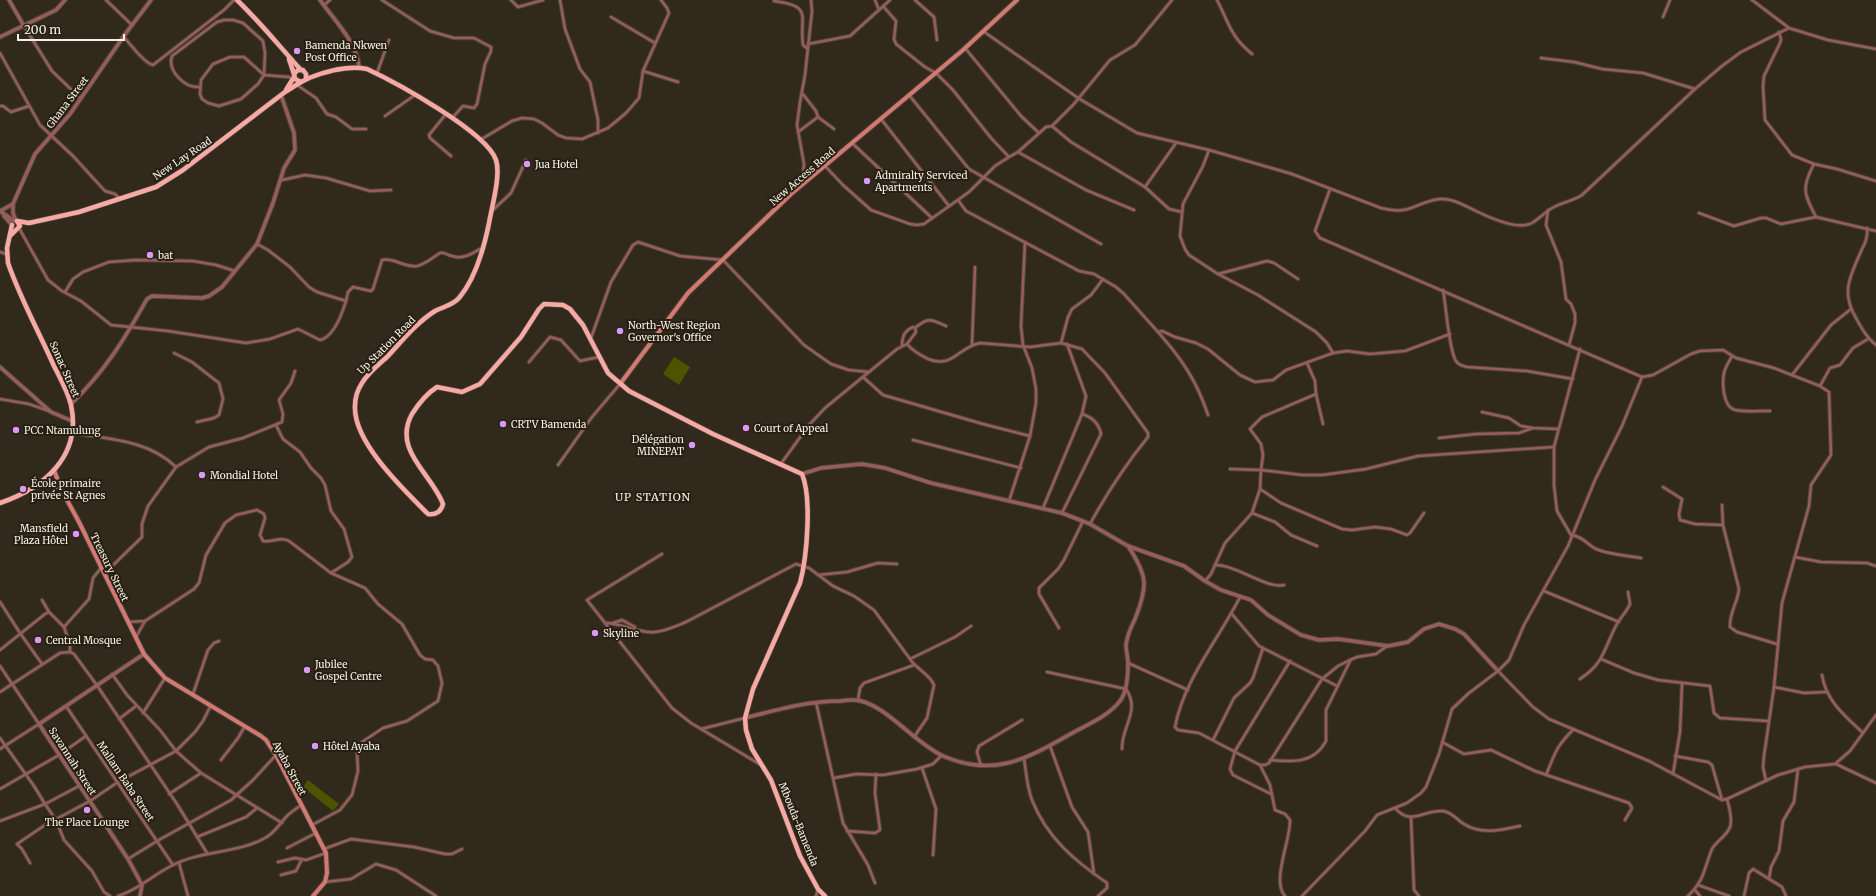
<svg xmlns="http://www.w3.org/2000/svg" width="1876" height="896" font-family="Merriweather,serif">
<style>
.green{fill:#4d5401}
.lines{fill:none;stroke-linecap:round;stroke-linejoin:round}
.minor-casing{stroke:#4c4537;stroke-width:4.5}
.tertiary-casing{stroke:#4c4537;stroke-width:5.5}
.secondary-casing{stroke:#4c4537;stroke-width:6}
.trunk-casing{stroke:#4c4537;stroke-width:6}
.minor{stroke:#975d5a;stroke-width:2.5}
.tertiary{stroke:#975d5a;stroke-width:3.5}
.secondary{stroke:#d47873;stroke-width:4}
.trunk{stroke:#f7aaa5;stroke-width:4.5}
.poi-dot{fill:#dc99f4;stroke:#271f11;stroke-width:1.5}
.labels{text-anchor:middle;stroke-width:4;stroke-linejoin:round;paint-order:stroke}
.poi-label{font-size:10px;fill:#f5f0e6;stroke:#271f11;text-anchor:start}
.street-label{font-size:10px;fill:#f5f0e6;stroke:#271f11}
.neighbourhood-label{font-size:11px;letter-spacing:1px;fill:#f5f0e6;stroke:#271f11}
</style>
<rect width="100%" height="100%" fill="#31291b"/>
<g class="green">
<polygon points="674,357 690,367 679,385 663,374"/>
<polygon points="308,780 339,804 333,811 303,787"/>
</g>
<g class="lines">
<g class="minor-casing">
<g id="minor">
<polyline points="106,0 132,25"/>
<polyline points="382,0 430,31 454,38 474,38 491,47 491,51 485,64 477,104 474,108 463,106 453,117"/>
<polyline points="511,0 518,7 543,0"/>
<polyline points="560,0 565,29 580,69 590,82 598,120 598,133"/>
<polyline points="875,0 879,10"/>
<polyline points="915,0 934,17 937,40"/>
<path d="M1217,0c12,23 13,36 35,54"/>
<polyline points="1752,0 1789,28 1828,40 1876,49"/>
<path d="M774,1c40,5 25,15 29,44l5,4"/>
<polyline points="324,5 330,0"/>
<polyline points="611,17 655,43"/>
<polyline points="1663,17 1670,0"/>
<polyline points="24,26 52,71 81,99"/>
<path d="M983,31l95,67 59,35 72,17 83,24 89,34c31,8 33,-6 59,-9 12,-1 23,6 34,11 14,7 43,21 58,13 8,-5 14,-12 22,-16 9,-5 19,-6 28,-12l113,-106 27,-23 19,-14 48,-24"/>
<polyline points="1779,32 1781,39 1780,43 1764,76 1763,86 1765,120 1792,155 1814,164 1837,169 1876,181"/>
<path d="M124,37c6,7 21,27 29,28l71,-55 10,-10"/>
<polyline points="808,44 850,36 890,0"/>
<polyline points="965,48 1021,116 1039,133"/>
<polyline points="0,53 40,125 73,156 105,191 115,194 120,199"/>
<polygon points="230,57 244,57 264,75 258,84 241,99 219,106 208,103 202,99 200,94 201,80 213,64"/>
<polyline points="1541,58 1574,62 1602,69 1643,73 1695,89"/>
<polyline points="643,71 678,82"/>
<polyline points="377,73 389,40"/>
<polyline points="297,85 316,98 327,114 336,117 352,129 366,129"/>
<path d="M199,87c-14,1 -32,-16 -27,-31l45,-34 7,-2h9l10,3 20,18 2,12 -1,22 25,2 3,2"/>
<polyline points="909,95 969,169 1101,244"/>
<polyline points="0,106 3,106 11,112 29,106"/>
<polyline points="446,114 429,135 430,138 451,156"/>
<polyline points="385,116 415,95"/>
<polyline points="818,117 834,129"/>
<polyline points="881,119 949,206"/>
<polyline points="1052,126 1073,105 1110,60 1135,45 1172,0"/>
<polyline points="798,132 818,117 816,111 802,93"/>
<polyline points="480,140 512,121 522,118 534,119 542,123 558,135 566,138 582,139 608,128 626,113 639,98 643,71 669,13 667,8 661,0"/>
<polyline points="852,143 932,218"/>
<polyline points="1209,150 1203,166 1183,204 1180,236 1185,249 1189,255 1218,274 1258,295 1316,332 1327,343 1333,353"/>
<polyline points="1018,152 1086,190 1134,210"/>
<polyline points="1009,157 1018,152 1046,127 1052,126 1071,142 1145,187 1169,209 1182,212"/>
<path d="M1814,164c-13,24 -10,30 2,53"/>
<polyline points="825,166 843,185 871,210 910,224 917,225 924,224 969,192 995,166 1009,157 991,138 953,90 936,73 925,67 896,44 894,39 896,21 883,6"/>
<polyline points="282,180 305,175 326,178 370,191 391,190"/>
<polyline points="1145,187 1176,143"/>
<polyline points="1330,189 1315,231 1320,238 1642,377 1653,375 1691,354 1700,351 1723,350 1736,358 1774,368 1820,386 1829,392 1831,455 1811,485 1809,506 1782,603 1774,687 1764,756 1763,767 1766,781"/>
<polyline points="794,190 803,174 804,164 797,125 800,102 805,75 812,11 811,0"/>
<polyline points="958,200 966,211 1079,271 1094,274 1116,287 1124,294 1158,332 1162,331 1175,337 1196,343 1208,349 1240,375 1255,382 1273,380 1286,370 1333,353 1347,351 1370,354 1405,351 1450,334"/>
<polyline points="493,210 511,193 526,160"/>
<polyline points="1548,210 1546,225 1561,262 1566,299 1571,304 1575,314 1575,323 1569,345"/>
<polyline points="1699,213 1734,226 1761,218 1766,218 1781,224 1816,217 1876,231"/>
<path d="M19,228l29,52 14,11 19,10 30,24 57,6 78,12 24,-4 28,-10 22,11c14,-3 22,-26 26,-39l-29,-9 -8,-5 -19,-20 -22,-17 -11,-6"/>
<path d="M1867,228c1,8 -1,14 -5,21 -11,26 -22,42 -6,69 6,11 11,20 20,27"/>
<polyline points="0,252 6,254"/>
<polyline points="1218,274 1267,261 1274,263 1298,279"/>
<path d="M1443,290c3,15 6,61 13,71 2,4 7,5 11,6l60,4 46,8"/>
<polyline points="65,292 73,279 83,272 109,262 136,260 193,261 216,265 235,271"/>
<path d="M346,301l2,-9 5,-5 18,4 2,-2 9,-29c11,-3 23,8 35,6 9,-2 16,-9 23,-13 5,-1 7,2 12,3 11,4 21,-3 30,-8"/>
<path d="M915,328c13,-11 16,-9 31,-2"/>
<path d="M1158,332c23,26 39,49 50,83"/>
<polyline points="591,338 611,282 633,245 638,242 680,256 723,260 804,345 831,364 849,370 869,372"/>
<polyline points="1061,343 1068,317 1072,309 1091,295 1103,279"/>
<path d="M907,344c5,6 13,11 21,15 25,10 30,-12 52,-16l50,4 31,-4 21,6 23,24 43,60v4c-22,27 -41,56 -58,87"/>
<polyline points="972,344 975,267"/>
<path d="M1580,349l-26,98v38l3,26 14,24c11,1 16,9 25,14 14,6 30,6 45,9"/>
<polyline points="174,353 192,362 219,383 223,399 219,415 214,418 197,422"/>
<path d="M1732,356c-3,6 -7,11 -8,17 -2,10 -1,34 11,37 11,2 24,1 35,1"/>
<polyline points="529,362 550,337 561,340 580,361 599,357"/>
<polyline points="1792,375 1831,325 1851,309"/>
<polyline points="863,377 883,395 983,424 1030,436"/>
<polyline points="1820,386 1830,368 1840,365 1853,348 1868,339"/>
<polyline points="1316,394 1323,424"/>
<polyline points="0,399 29,404 49,411"/>
<polyline points="1482,412 1509,418 1521,426 1533,428 1558,429"/>
<polyline points="276,425 283,439 300,452 311,468 321,478 325,485 331,511 344,529 352,557 348,562 331,573"/>
<path d="M73,433c36,6 75,7 103,34"/>
<polyline points="1439,438 1476,434 1519,433 1533,428"/>
<polyline points="913,440 1021,468"/>
<polyline points="558,465 592,417 620,384"/>
<path d="M780,465l29,-40 16,-17 72,-59 10,-5 9,-12 -1,-4 -2,-1c-9,4 -11,10 -11,19"/>
<polyline points="1230,469 1261,470 1263,455 1261,444 1250,429 1262,417 1316,394 1315,381 1307,363"/>
<polyline points="1663,487 1682,499 1679,514 1680,520 1695,524 1723,525"/>
<polyline points="1260,489 1281,503 1342,529 1352,530 1375,527 1391,529 1407,535 1410,533 1424,513"/>
<polyline points="1009,501 1030,436 1036,403 1036,389 1032,368 1023,345 1021,326 1025,242"/>
<path d="M1722,505l1,20 16,64c-1,13 -10,24 -9,38l7,5 40,12"/>
<polyline points="1043,508 1082,414 1086,396 1067,344"/>
<path d="M1062,513l39,-79c-2,-10 -9,-17 -19,-20"/>
<polyline points="1252,513 1275,522 1291,535 1317,546"/>
<polyline points="662,554 587,600 672,708 691,723 761,765"/>
<polyline points="1795,557 1821,562 1867,563 1876,566"/>
<path d="M1215,565c22,0 51,24 69,20"/>
<polyline points="104,574 142,537 142,524 148,506 176,467 209,447 243,438 282,422 283,414 279,400 291,383 295,371"/>
<polyline points="818,575 847,572 878,563 897,564"/>
<polyline points="1205,581 1211,574 1225,543 1252,513 1260,489 1261,470 1302,475 1322,475 1366,469 1418,456 1554,447"/>
<polyline points="1544,591 1619,622"/>
<path d="M1240,597c-21,42 -56,82 -65,130l3,3 21,3 61,32h5l4,-2 53,-84 16,-13 12,-6 7,-3 19,-3 11,-8"/>
<polyline points="42,600 49,612"/>
<polyline points="0,602 20,633 42,664"/>
<polyline points="1231,613 1259,646 1337,686"/>
<path d="M128,622l17,-1 49,-32 5,-6 7,-28 19,-32 11,-8 21,-5 7,4 1,4 -5,17 3,6c9,2 17,-5 26,0l42,32 34,15 13,16 24,20 18,31 5,4 8,1 5,6 4,17 -4,18 -31,20 -24,7 -21,14 -5,11 1,18 -6,24 -12,15 -28,15"/>
<path d="M606,623c16,0 34,11 49,9 11,-1 21,-6 31,-10l110,-58 13,4 24,18 21,10 20,14 36,49 45,-22 16,-11"/>
<polyline points="613,623 622,620 635,627"/>
<polyline points="1059,628 1039,594 1039,588 1058,569 1064,560 1083,521"/>
<polyline points="136,637 145,621"/>
<polyline points="0,650 45,614 49,612 64,627"/>
<polyline points="70,652 70,645 64,627 89,599 93,578 101,568"/>
<path d="M910,659c6,10 20,15 24,26l-7,33 -13,19"/>
<polyline points="1601,659 1634,673 1658,680 1710,686 1714,713 1720,718 1768,721"/>
<polyline points="1128,663 1188,690"/>
<polyline points="0,666 39,724 0,749"/>
<polyline points="1498,671 1533,707 1549,719 1649,761 1722,800 1727,799 1778,775 1805,767 1835,764 1850,751 1876,715"/>
<path d="M1047,672l79,17c15,22 -5,38 -4,60"/>
<polyline points="112,674 127,695 160,730 176,751 201,773 282,823"/>
<path d="M1822,675c4,26 23,41 41,58"/>
<path d="M1580,679c25,-16 24,-32 38,-57 4,-6 9,-11 12,-18l-2,-12"/>
<polyline points="1774,687 1804,693 1826,692"/>
<polyline points="0,692 60,653 70,652 74,654 96,684 177,804 207,853"/>
<polyline points="193,694 208,650 214,643 219,641"/>
<polyline points="858,700 860,688 864,683 914,665"/>
<polyline points="816,702 843,823 868,865 875,883"/>
<polyline points="66,706 173,865"/>
<polyline points="143,713 165,678"/>
<polyline points="119,719 136,706"/>
<polyline points="701,729 745,718"/>
<polyline points="0,738 34,786 45,804 79,786"/>
<polyline points="1213,740 1234,698 1250,683 1253,678 1263,648"/>
<polyline points="1442,742 1464,754 1491,750 1535,771 1629,803 1632,808 1625,820"/>
<polyline points="1050,746 1072,807 1088,832 1094,874"/>
<polyline points="1675,756 1708,762 1712,765 1722,800"/>
<path d="M1024,758c2,14 3,29 8,42 15,38 43,61 75,83v5l-9,8"/>
<polyline points="221,760 238,738 245,726"/>
<path d="M1270,760c22,2 44,4 56,-19v-31l24,-49"/>
<polyline points="1836,764 1876,783"/>
<path d="M1260,765l10,20 5,25 10,4 5,6c1,19 -19,61 -5,76"/>
<polyline points="981,766 977,752 979,746 1022,720"/>
<polyline points="922,768 936,809 933,855"/>
<polyline points="1673,774 1680,732 1682,684"/>
<path d="M1546,775c9,-22 11,-30 28,-46"/>
<polyline points="834,778 856,774 883,775 917,769 933,764 942,755"/>
<polyline points="0,789 59,755 86,736"/>
<polyline points="169,794 201,773"/>
<polyline points="1271,794 1233,775 1230,769 1235,751 1290,661"/>
<path d="M1395,808c16,19 29,1 48,3 9,1 14,9 21,13 17,11 38,6 56,2"/>
<polyline points="1411,817 1414,890 1419,896"/>
<polyline points="0,821 45,804 56,820 64,840 92,871 104,892 110,896"/>
<polyline points="847,831 875,833 880,830 875,793 876,774"/>
<polyline points="197,837 246,817 257,808"/>
<polyline points="287,848 316,833"/>
<polyline points="324,849 351,839 414,847 445,854 452,854 462,849"/>
<polyline points="128,859 157,841 231,800 253,780 276,755"/>
<polyline points="278,862 295,858 306,860 326,853"/>
<polyline points="30,863 22,849 17,844 45,825 90,801 118,782 176,751 195,732 203,721 211,705"/>
<polyline points="179,863 188,896"/>
<polyline points="281,875 296,871 301,861"/>
<polyline points="1769,879 1771,867 1779,851 1783,821 1794,802 1798,769"/>
<polyline points="325,882 351,879 376,864 396,870 436,896"/>
<polyline points="1698,885 1729,896"/>
<polyline points="1695,890 1700,896"/>
<path d="M118,896c20,-6 35,-21 53,-30 30,-16 65,-12 94,-28 10,-5 14,-14 22,-22 4,-4 9,-7 14,-11"/>
<polyline points="816,896 818,889"/>
<polyline points="1302,896 1365,831 1377,815 1407,803 1421,793 1426,787 1439,754 1452,709 1469,693 1498,671 1509,660 1524,625 1568,546 1595,480 1622,426 1642,377"/>
<path d="M1688,896c17,-16 16,-28 24,-47 4,-8 15,-13 18,-22 3,-8 -1,-20 -3,-28"/>
<polyline points="1744,896 1749,873 1753,869 1782,887 1786,896"/>
</g>
</g>
<g class="tertiary-casing">
<g id="tertiary">
<polyline points="9,0 24,26"/>
<path d="M320,0c14,20 37,42 39,67"/>
<polyline points="0,37 56,10 65,0"/>
<polyline points="0,211 14,221"/>
<polyline points="0,211 13,204"/>
<polyline points="4,216 12,225"/>
<polyline points="16,221 13,213 13,204 35,154 70,114 126,33 151,0"/>
<polyline points="0,367 51,412 72,421"/>
<path d="M71,404c34,-33 53,-64 76,-105l5,-3 50,2 7,-2 13,-9 35,-43 16,-41 11,-35 11,-18 -1,-17 -13,-38"/>
<polyline points="802,474 821,468 862,464 885,468 931,483 1062,513 1090,524 1128,546 1184,566 1205,581 1221,590 1251,600 1268,615 1301,635 1319,640 1338,639 1388,646 1408,642 1424,629 1439,624 1455,629 1464,634 1498,671"/>
<path d="M745,718c31,-8 62,-17 95,-17 6,-1 14,-2 21,0 26,6 55,43 82,55 54,23 86,1 133,-25 15,-8 33,-16 44,-30 7,-9 8,-27 8,-38 0,-6 -2,-12 -2,-18 1,-9 5,-18 9,-26 13,-33 13,-43 -7,-73"/>
<polyline points="140,896 142,885 128,859 39,724 144,654"/>
</g>
</g>
<g class="secondary-casing">
<g id="secondary">
<polyline points="620,384 688,293 791,194 963,50 1017,0"/>
<polyline points="54,470 61,489 79,522 144,654 165,678 261,736 266,740 276,755 326,853 327,873 325,882 313,896"/>
<polyline points="46,479 60,489"/>
</g>
</g>
<g class="trunk-casing">
<g id="trunk">
<path d="M237,0c23,22 43,47 64,70"/>
<polyline points="289,59 294,74"/>
<path d="M306,79v-5l-3,-4h-5l-4,4 1,5 6,3c3,-1 5,-3 8,-4 18,-7 38,-13 58,-9 28,13 120,63 129,91 5,15 -4,46 -7,63 -5,25 -13,55 -30,75 -6,7 -16,9 -24,13 -19,12 -33,30 -48,46 -9,8 -19,16 -25,26 -4,6 -7,15 -7,23 -2,36 49,84 73,108 8,1 13,-2 15,-10 -11,-30 -51,-54 -31,-90 7,-11 14,-20 25,-27l25,5 18,-8 41,-47 18,-28 5,-5 19,1 7,4 13,16 25,48 21,18 84,43 89,40c10,24 5,83 -2,109l-47,106 -8,29 1,12 6,19 19,31 29,76 18,33 7,7"/>
<polyline points="286,90 294,77"/>
<polyline points="17,221 29,223 79,212 156,187 183,170 285,92 301,82"/>
<polyline points="10,236 20,226 17,221"/>
<path d="M0,503c44,-15 82,-47 71,-98 -3,-13 -11,-27 -17,-39 -15,-34 -34,-68 -46,-103l-1,-15 5,-23"/>
</g>
</g>
<use href="#minor" class="minor"/>
<use href="#tertiary" class="tertiary"/>
<use href="#secondary" class="secondary"/>
<use href="#trunk" class="trunk"/>
</g>
<g class="poi-dot">
<circle cx="297" cy="51" r="4"/>
<circle cx="527" cy="164" r="4"/>
<circle cx="867" cy="181" r="4"/>
<circle cx="150" cy="255" r="4"/>
<circle cx="620" cy="331" r="4"/>
<circle cx="503" cy="424" r="4"/>
<circle cx="746" cy="428" r="4"/>
<circle cx="16" cy="430" r="4"/>
<circle cx="692" cy="445" r="4"/>
<circle cx="202" cy="475" r="4"/>
<circle cx="23" cy="489" r="4"/>
<circle cx="76" cy="534" r="4"/>
<circle cx="595" cy="633" r="4"/>
<circle cx="38" cy="640" r="4"/>
<circle cx="307" cy="670" r="4"/>
<circle cx="315" cy="746" r="4"/>
<circle cx="87" cy="810" r="4"/>
</g>
<g class="labels">
<g class="poi-label">
<text x="305" y="49">Bamenda Nkwen<tspan x="305" dy="12">Post Office</tspan></text>
<text x="535" y="168">Jua Hotel</text>
<text x="875" y="179">Admiralty Serviced<tspan x="875" dy="12">Apartments</tspan></text>
<text x="158" y="259">bat</text>
<text x="628" y="329">North-West Region<tspan x="628" dy="12">Governor's Office</tspan></text>
<text x="511" y="428">CRTV Bamenda</text>
<text x="754" y="432">Court of Appeal</text>
<text x="24" y="434">PCC Ntamulung</text>
<text x="684" y="443" text-anchor="end">Délégation<tspan x="684" dy="12">MINEPAT</tspan></text>
<text x="210" y="479">Mondial Hotel</text>
<text x="31" y="487">École primaire<tspan x="31" dy="12">privée St Agnes</tspan></text>
<text x="68" y="532" text-anchor="end">Mansfield<tspan x="68" dy="12">Plaza Hôtel</tspan></text>
<text x="603" y="637">Skyline</text>
<text x="46" y="644">Central Mosque</text>
<text x="315" y="668">Jubilee<tspan x="315" dy="12">Gospel Centre</tspan></text>
<text x="323" y="750">Hôtel Ayaba</text>
<text x="87" y="826" text-anchor="middle">The Place Lounge</text>
</g>
<g class="street-label">
<text transform="translate(67 102) rotate(-53)" y="4">Ghana Street</text>
<text transform="translate(182 158) rotate(-34)" y="4">New Lay Road</text>
<text transform="translate(802 176) rotate(-41)" y="4">New Access Road</text>
<text transform="translate(386 345) rotate(-45)" y="4">Up Station Road</text>
<text transform="translate(65 369) rotate(66)" y="4">Sonac Street</text>
<text transform="translate(110 567) rotate(64)" y="4">Treasury Street</text>
<text transform="translate(73 761) rotate(57)" y="4">Savannah Street</text>
<text transform="translate(290 768) rotate(62)" y="4">Ayaba Street</text>
<text transform="translate(126 781) rotate(56)" y="4">Mallam Baba Street</text>
<text transform="translate(799 824) rotate(68)" y="4">Mbouda-Bamenda</text>
</g>
<g class="neighbourhood-label">
<text x="653" y="501">UP STATION</text>
</g>
</g>
<path d="M18 34v6h106v-6" fill="none" stroke="#f5f0e6" stroke-width="2"/>
<text x="24" y="34" font-size="12" fill="#f5f0e6" stroke="#271f11" stroke-width="3" paint-order="stroke">200 m</text>
</svg>
